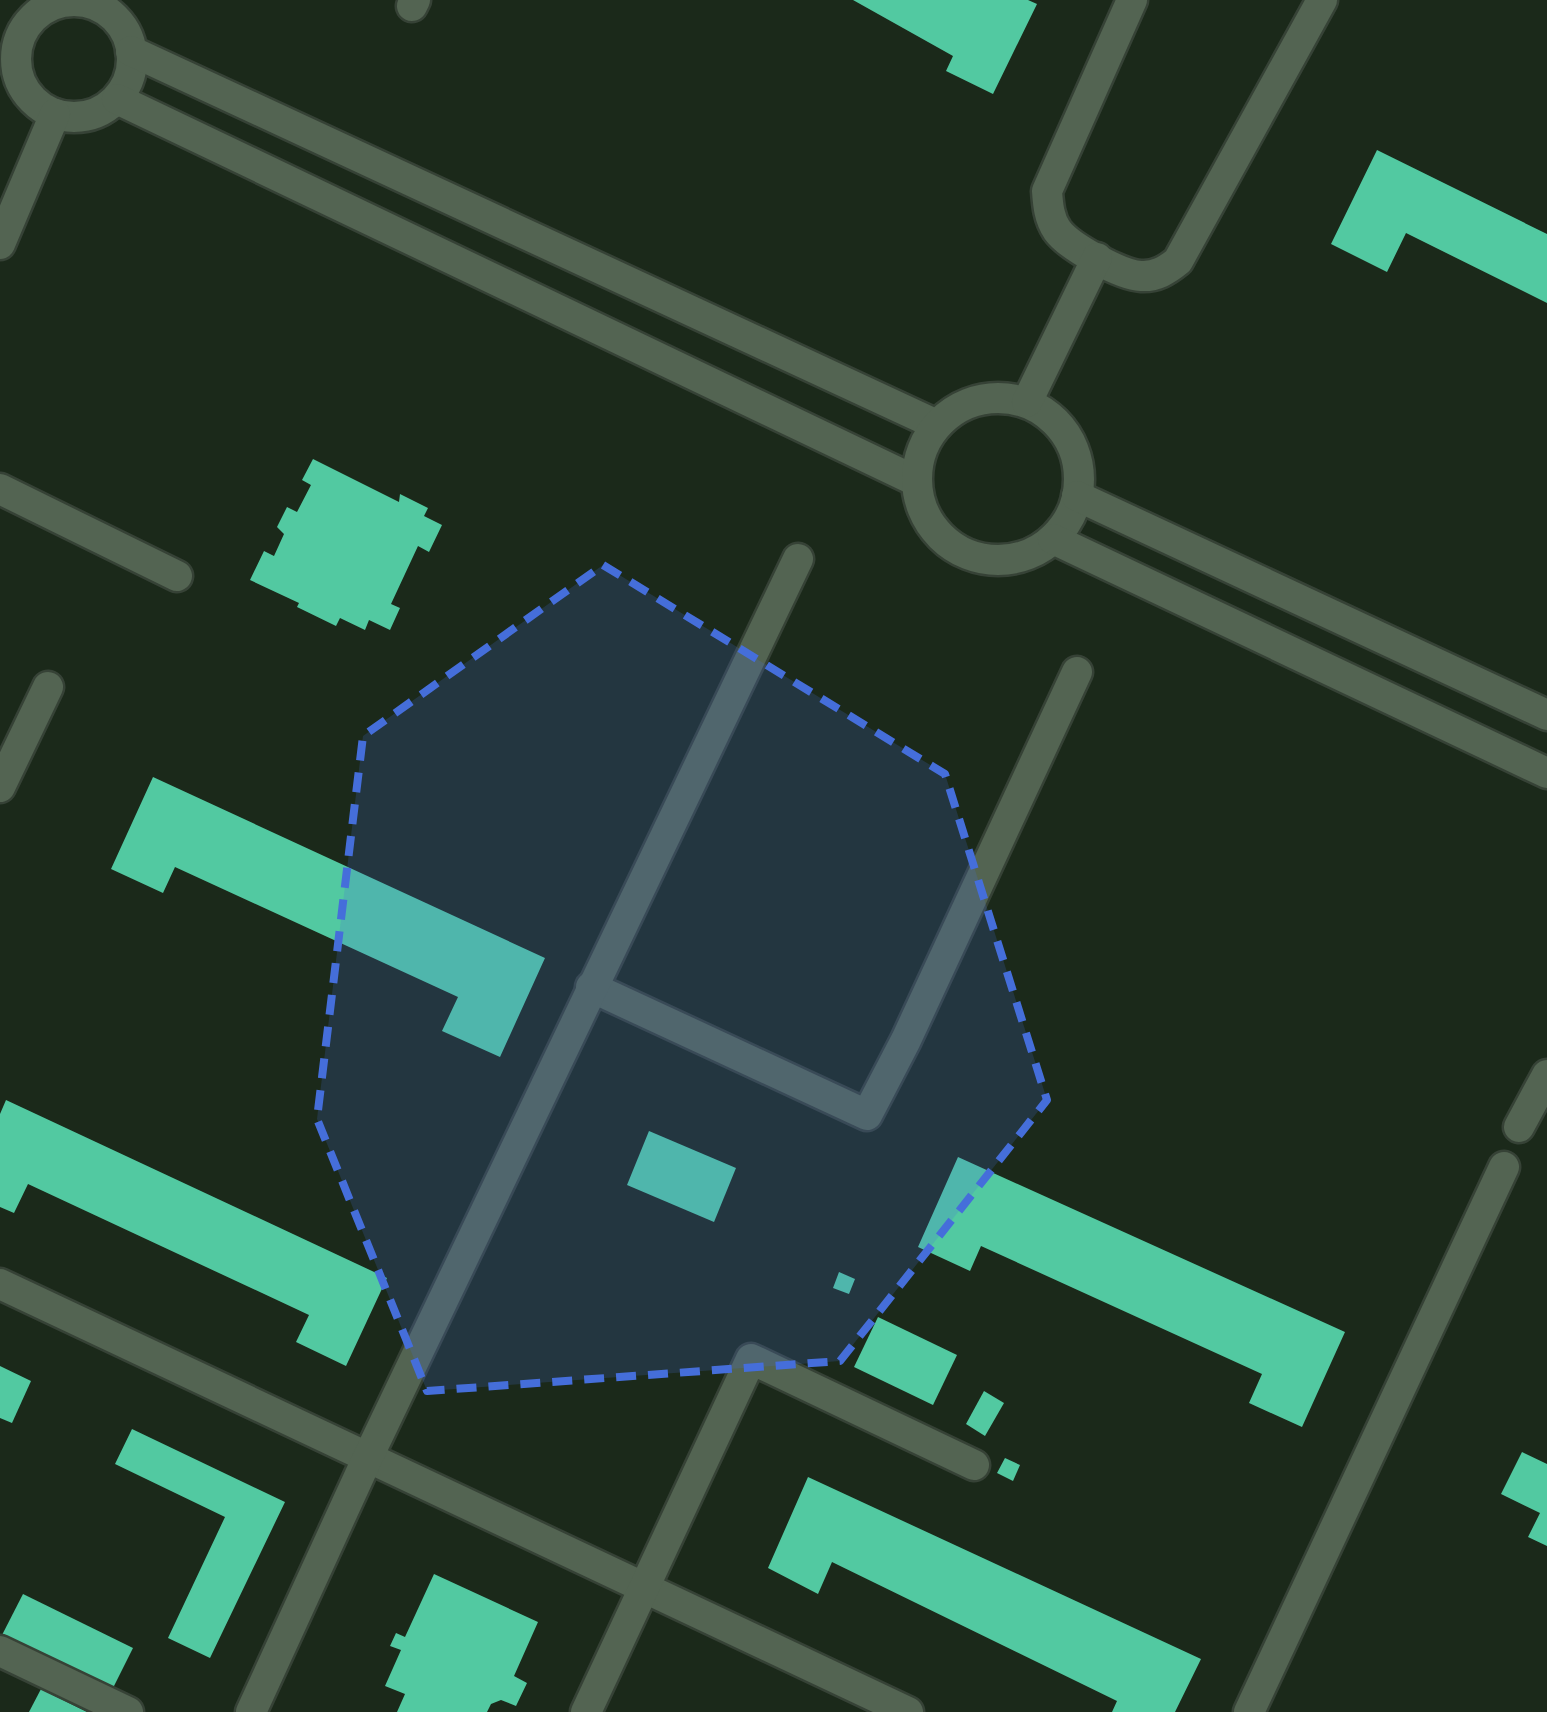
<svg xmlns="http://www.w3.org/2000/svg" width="1547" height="1712" font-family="'Roboto Condensed',sans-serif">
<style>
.building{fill:#52c9a1}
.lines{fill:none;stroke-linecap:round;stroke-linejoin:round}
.minor-casing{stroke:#364236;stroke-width:35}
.minor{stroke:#536452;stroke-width:30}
.marked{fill:#456eda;fill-opacity:0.2;stroke:#456eda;stroke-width:8;stroke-dasharray:20 12;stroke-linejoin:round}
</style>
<rect width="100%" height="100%" fill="#1b291a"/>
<g class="building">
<polygon points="853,0 1028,0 1037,4 993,94 946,71 953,56"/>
<polygon points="1377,150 1547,234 1547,303 1406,233 1387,272 1331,244"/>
<polygon points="313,459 399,502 400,494 428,508 424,516 442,525 429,552 418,546 391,604 400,608 390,630 369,620 365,630 340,618 336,626 297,607 299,603 250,580 264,551 274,556 284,534 277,527 287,507 297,512 311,485 302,480"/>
<polygon points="153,777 545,958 500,1057 442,1031 458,997 175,867 163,893 111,869"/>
<polygon points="6,1100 387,1278 346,1366 296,1342 309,1315 28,1184 14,1213 0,1207 0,1114"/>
<polygon points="649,1131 736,1168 714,1222 627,1185"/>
<polygon points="958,1157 1345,1332 1302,1427 1249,1403 1262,1374 981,1246 970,1271 918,1247"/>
<polygon points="839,1272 855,1279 849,1294 833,1288"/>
<polygon points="878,1317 957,1355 933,1405 854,1367"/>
<polygon points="0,1366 31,1381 12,1423 0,1418"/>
<polygon points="984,1391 1004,1403 985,1436 966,1424"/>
<polygon points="132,1429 285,1502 210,1658 168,1638 225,1517 115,1464"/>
<polygon points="1522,1452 1547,1464 1547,1546 1528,1537 1540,1513 1501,1494"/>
<polygon points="1005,1458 1020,1465 1013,1481 997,1473"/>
<polygon points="808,1477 1201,1659 1175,1712 1112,1712 1117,1701 832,1562 818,1594 768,1568"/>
<polygon points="434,1574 538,1622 514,1676 527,1683 516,1706 501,1700 491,1704 487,1712 397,1712 405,1694 385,1686 401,1650 390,1646 396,1633 405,1637"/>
<polygon points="23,1594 133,1648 110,1694 0,1639"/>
<polygon points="41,1689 87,1712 29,1712"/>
</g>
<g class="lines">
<g class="minor-casing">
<g id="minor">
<path d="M1132,0l-85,191c1,14 2,27 10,39 12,17 64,45 84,46 15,1 26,-6 37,-15l144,-261"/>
<circle cx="74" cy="59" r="58"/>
<polyline points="412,6 415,0"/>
<polyline points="131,51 937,425"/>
<polyline points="117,99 916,481"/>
<polyline points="0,244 55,114"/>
<circle cx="998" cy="479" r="81"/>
<polyline points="1027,402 1097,258"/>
<polyline points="0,489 177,576"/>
<polyline points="1077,496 1547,715"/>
<polyline points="1053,539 1547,773"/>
<polyline points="0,787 48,687"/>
<polyline points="591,987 867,1115 906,1040 1077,672"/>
<polyline points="1519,1127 1547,1075"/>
<polyline points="0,1284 908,1712"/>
<polyline points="0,1651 128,1712"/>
<polyline points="251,1712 368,1457 798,559"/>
<polyline points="586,1712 751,1359 974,1465"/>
<polyline points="1249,1712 1504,1167"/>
</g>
</g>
<use href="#minor" class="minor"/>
</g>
<path class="marked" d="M603,565l342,209 102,326 -207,261 -413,30 -110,-272 46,-383z"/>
</svg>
